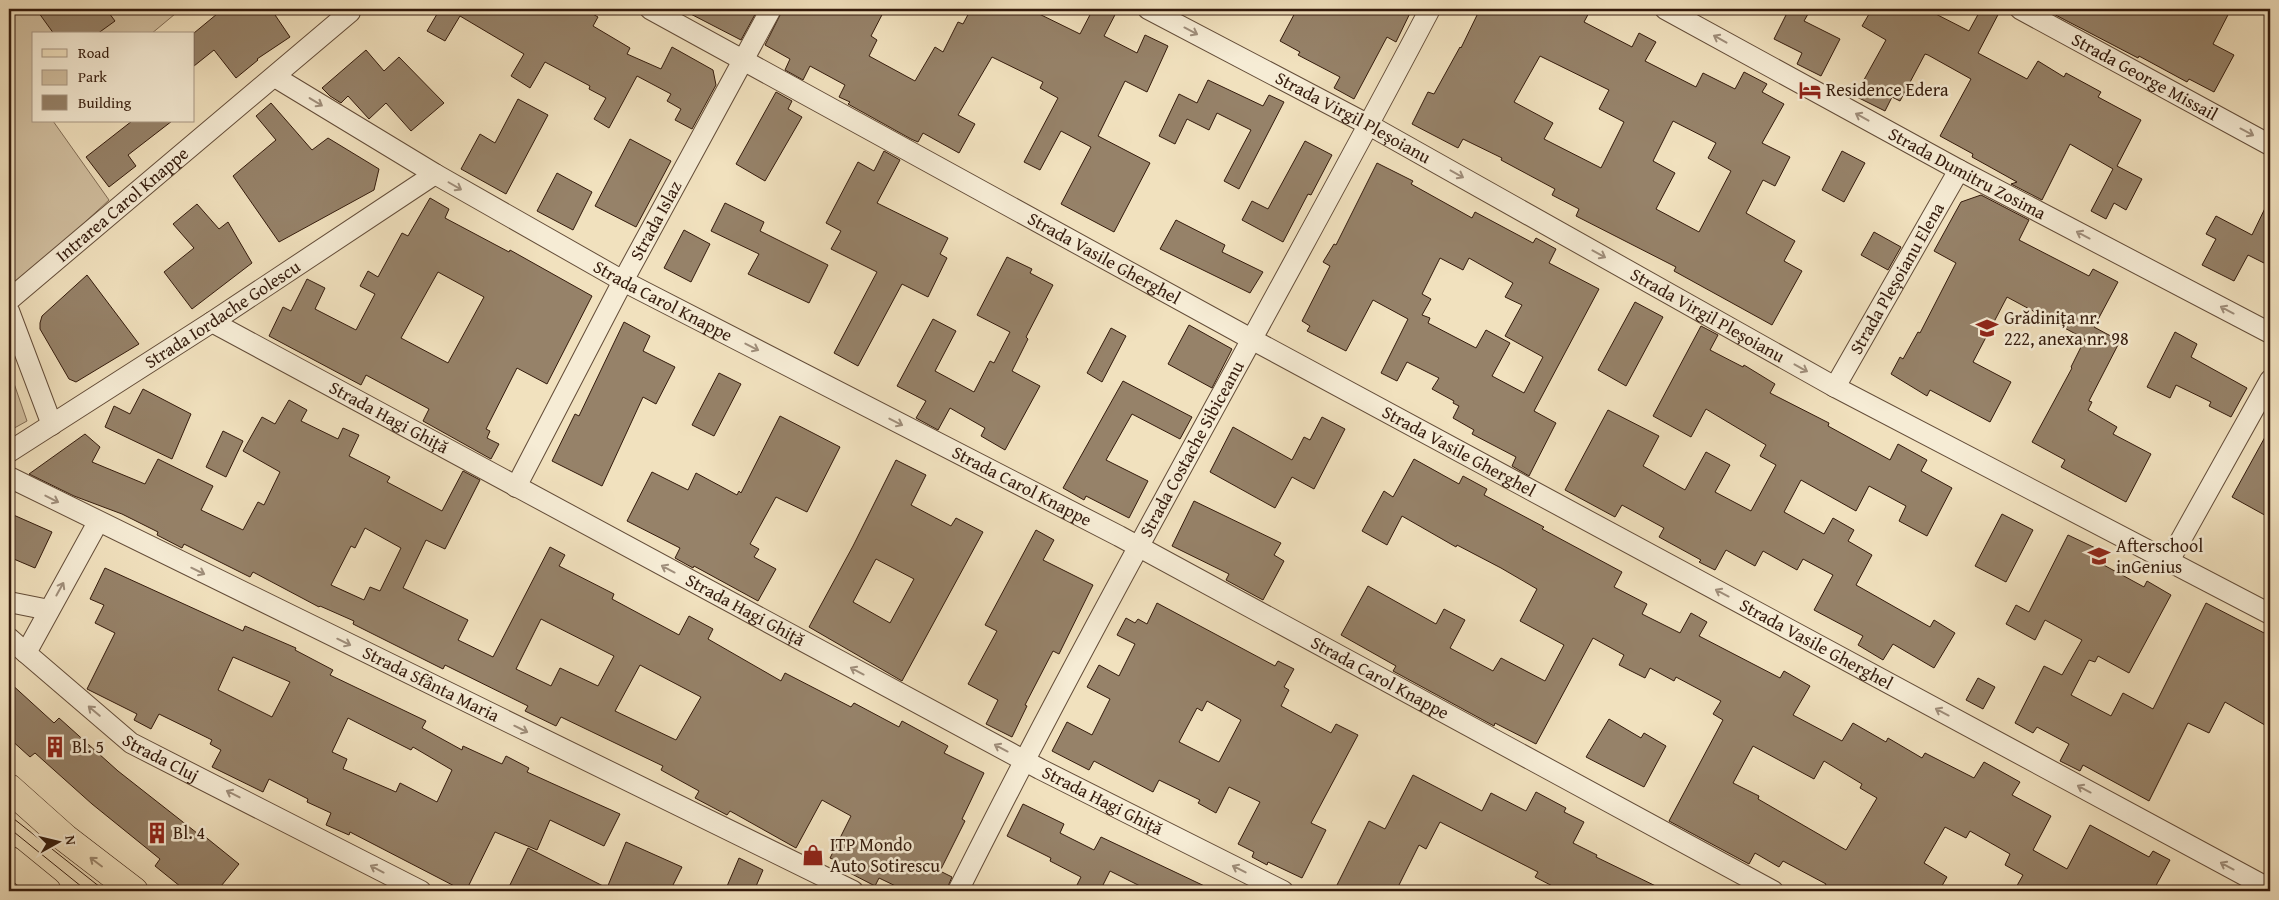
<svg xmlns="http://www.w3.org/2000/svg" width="2279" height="900" font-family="'Gentium Book Plus',serif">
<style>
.park{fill:#d1bfa0;stroke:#826d56}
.building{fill:#968269;stroke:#341b0c;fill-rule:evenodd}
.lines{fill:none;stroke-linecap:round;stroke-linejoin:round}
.minor-casing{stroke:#634c38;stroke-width:22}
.primary-casing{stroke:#341b0c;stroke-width:29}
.minor{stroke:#f6ecd5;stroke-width:20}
.primary{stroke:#f1e1be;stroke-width:28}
.tram{stroke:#341b0c;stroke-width:1}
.oneway{stroke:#9f8e7b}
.oneway2{stroke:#9c886e}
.labels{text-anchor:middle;stroke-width:5;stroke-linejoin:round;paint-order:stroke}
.street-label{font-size:18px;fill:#341b0c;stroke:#f6ecd5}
.poi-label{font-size:18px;fill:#341b0c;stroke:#f6ecd5;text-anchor:start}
</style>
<rect width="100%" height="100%" fill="#f1e1be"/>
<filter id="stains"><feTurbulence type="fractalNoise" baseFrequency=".004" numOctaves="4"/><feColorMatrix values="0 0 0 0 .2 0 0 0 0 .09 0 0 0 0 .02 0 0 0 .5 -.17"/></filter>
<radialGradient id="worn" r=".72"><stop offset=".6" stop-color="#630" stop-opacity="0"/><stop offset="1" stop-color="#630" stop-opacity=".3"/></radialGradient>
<g class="park">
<polygon points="9,9 181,9 151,34 34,34 34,121 53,121 109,200 9,292"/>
<polygon points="9,369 27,421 9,431"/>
</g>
<g class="building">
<polygon points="36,9 106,9 115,21 97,34 54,34"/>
<polygon points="223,9 271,9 290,37 257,59 258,60 236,78 214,50 194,66 194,33"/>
<polygon points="440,9 584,9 598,17 593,26 630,48 627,54 661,69 672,47 713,70 716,85 692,129 675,120 681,109 667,101 671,94 637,76 609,128 594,119 606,98 589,89 590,86 545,62 530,88 511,76 524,54 460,16 445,41 427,31"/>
<polygon points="681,9 758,9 741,40"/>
<polygon points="783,9 885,9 871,36 877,40 869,56 915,81 935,47 943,52 958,22 963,24 971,9 1029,9 1080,34 1093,9 1118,9 1104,36 1137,53 1145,35 1168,46 1147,92 1125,81 1098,136 1150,163 1114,232 1061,204 1091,147 1061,131 1040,170 1024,162 1058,98 1040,88 1043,82 992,57 958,115 975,124 959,153 923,133 918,142 911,139 848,104 850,102 839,97 845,85 810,66 803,80 785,70 790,59 765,45"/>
<polygon points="1297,9 1412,9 1396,42 1387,37 1354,99 1334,88 1340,77 1298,55 1300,52 1280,41"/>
<path d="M1480,9h111l-7,13 48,25 7,-14 17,9 -11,19 51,26 7,-14 32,16 9,-17 23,12 -5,8 22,12 -22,39 28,14 -15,29 -12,-6 -17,33 49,28 -11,20 18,10 -30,54 -98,-54 2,-4 -100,-51 3,-7 -27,-14 3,-6 -54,-29 1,-2 -39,-19 -5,9 -46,-24 16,-32 6,2 26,-47 1,1zM1540,56l69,34 -10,19 25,13 -23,46 -57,-29 9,-16 -39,-21zM1673,121l43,22 -8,15 23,13 -32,61 -43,-23 19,-36 -22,-12z"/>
<polygon points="1789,9 1811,9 1804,21 1840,39 1821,76 1797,64 1802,53 1774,39"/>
<polygon points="1872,9 1926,9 1969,31 1981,9 2001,9 1978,53 2027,79 2038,61 2064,77 2066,73 2101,92 2098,97 2141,120 2117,166 2142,179 2126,210 2114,203 2106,219 2091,211 2113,169 2070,144 2042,200 2011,184 2017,182 1972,157 1973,154 1940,136 1971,79 1928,55 1925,54 1900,101 1892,97 1885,111 1855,96 1886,40 1862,26"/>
<polygon points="2044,9 2231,9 2213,44 2234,55 2214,92 2189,79 2187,82 2139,56 2138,58"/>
<polygon points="366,50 384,71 399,57 444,103 411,131 386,103 369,119 348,96 341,103 330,96 322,88"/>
<polygon points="1208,80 1263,106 1269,95 1284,102 1239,189 1224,181 1251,130 1217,113 1209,130 1187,119 1175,144 1159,136 1179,94 1197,103"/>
<polygon points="776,92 792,101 788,109 802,117 765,181 736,164"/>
<polygon points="518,99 548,115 506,194 461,169 480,134 495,143"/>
<polygon points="271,103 312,150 328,138 379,169 374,190 279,242 233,176 276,140 256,116"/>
<polygon points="132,121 172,121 128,155 136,166 109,187 86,157"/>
<polygon points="630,139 671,161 636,227 595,206"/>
<polygon points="1305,141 1332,155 1311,195 1308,194 1283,242 1242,220 1252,201 1268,209"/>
<polygon points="884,151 900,160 877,203 948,238 940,254 947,258 928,297 902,284 858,366 834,353 877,272 831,249 841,231 826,223 858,162 874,171"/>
<polygon points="1842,151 1865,163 1844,202 1822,190"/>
<path d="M1377,163l36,18 -2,3 61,34 3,-6 58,31 3,-5 20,11 -7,14 50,26 -65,122 22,12 -27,53 -17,-10 4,-9 -44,-23 2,-4 -21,-12 6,-12 -6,-3 1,-2 -22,-12 7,-11 -32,-16 -10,19 -16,-8 27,-54 -35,-19 -27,51 -39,-20 3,-5 -8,-5 28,-55 -7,-4 11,-18 2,1zM1440,258l23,12 6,-12 44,25 -8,14 17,8 -17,31 38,21 -19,36 -32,-17 18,-33 -24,-13 -10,18 -48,-25 2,-5 -8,-3 9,-16 -9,-5z"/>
<polygon points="557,173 592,192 573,230 537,211"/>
<polygon points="1981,195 2029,220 2019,240 2089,276 2093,269 2118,282 2094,327 2120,341 2089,401 2092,402 2088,410 2117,427 2113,434 2151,454 2126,502 2061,467 2065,460 2032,442 2072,368 2071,367 2085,339 2007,297 1973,362 2011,382 1990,422 1930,390 1927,396 1891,374 1900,357 1903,359 1918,332 1920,333 1956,263 1934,251 1961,202"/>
<path d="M430,198l19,11 -4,9 64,34 1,-2 82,46 -45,88 -30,-16 -31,61 4,2 -3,7 12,6 -8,15 -68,-38 6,-12 -63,-34 -5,10 -92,-49 14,-29 8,4 16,-32 18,9 -10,21 41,21 19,-36 -15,-8 8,-15 10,6 24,-44 6,3zM438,272l46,25 -36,66 -47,-25z"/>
<polygon points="2270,198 2270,266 2248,255 2234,281 2202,265 2216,239 2206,234 2216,216 2252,235"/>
<polygon points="725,203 764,222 760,231 828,265 809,303 748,274 759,254 711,231"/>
<polygon points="197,204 219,229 228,222 252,263 192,309 164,272 194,248 173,224"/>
<polygon points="1176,220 1225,245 1222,252 1263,272 1250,293 1160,249"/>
<polygon points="684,230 710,244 691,282 664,268"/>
<polygon points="1874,232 1901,247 1888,270 1861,255"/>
<polygon points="1007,257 1032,269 1030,273 1053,285 1026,337 1028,339 1012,371 1040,386 1005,450 981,436 985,428 950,408 938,430 916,418 926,401 897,386 933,319 956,331 935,371 974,392 990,361 994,363 1010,332 977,315"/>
<polygon points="87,275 139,344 76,382 69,379 40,329 40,323 42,316"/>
<polygon points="1635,302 1663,317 1626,386 1598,370"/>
<polygon points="624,322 650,336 643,351 675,367 656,404 643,397 602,486 552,461 575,414 579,416"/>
<polygon points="1189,325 1232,349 1212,388 1168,364"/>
<polygon points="1701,326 1718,335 1710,350 1743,367 1744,365 1775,384 1770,393 1829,423 1828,426 1890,460 1898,444 1927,460 1921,471 1952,488 1927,536 1899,521 1906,506 1869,486 1856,511 1801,480 1784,512 1824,534 1833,518 1854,530 1848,541 1872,555 1856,585 1930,627 1934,620 1955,633 1934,668 1893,644 1883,660 1858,645 1863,636 1814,610 1833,575 1803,559 1797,570 1763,551 1755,566 1726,550 1715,570 1699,562 1701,560 1659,537 1664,528 1622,505 1615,517 1565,490 1608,410 1659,436 1643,466 1685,490 1706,452 1730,465 1715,492 1751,511 1776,465 1760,456 1766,445 1706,409 1691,437 1653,416"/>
<polygon points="1111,328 1126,336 1102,382 1087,373"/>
<polygon points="2175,332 2197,344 2191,357 2247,388 2231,417 2209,406 2211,402 2176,385 2170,398 2147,387"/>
<polygon points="719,373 741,384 714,436 692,425"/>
<polygon points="1123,381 1192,417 1180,439 1132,414 1106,460 1148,481 1129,518 1086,496 1084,500 1063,488"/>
<polygon points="143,389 191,414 172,459 105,427 114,406 130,414"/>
<path d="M289,400l18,10 -6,11 37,18 5,-11 16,7 -10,21 41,21 -3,5 55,29 21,-40 17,9 -35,69 -19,-9 -23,48 65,32 -10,20 35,17 57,-110 15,8 -6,11 55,28 -2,5 67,36 10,-19 24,13 -5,10 73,42 4,-8 66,34 3,-4 45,24 3,-6 46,25 -4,7 40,20 -22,46 3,2 -25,50 12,6 -6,14h-40l-27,-13 -4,8 -27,-14 2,-5 -20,-9 21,-42 -29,-16 -26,48 -66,-37 -3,4 -32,-17 4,-7 -38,-21 2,-4 -102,-49 -5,9 -31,-15 3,-5 -83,-41 -2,4 -90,-45 1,-3 -34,-15 -1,1 -66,-35 -3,5 -66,-33 -2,4 -25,-13 1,-3 -36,-18 -48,-18 -45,-22 56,-40 15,13 -8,15 53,22 13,-25 55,27 -12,24 42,20 15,-28 6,3 16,-33 -37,-21 19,-34 13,7zM365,528l36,20 -21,43 -10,-4 -6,13 -33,-15 20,-39 4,2zM541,619l73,37 -16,30 -38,-18 -9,18 -35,-17zM640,665l61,32 -25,43 -61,-29z"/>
<polygon points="780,416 840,447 807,512 776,497 750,544 759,549 754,557 776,569 758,601 694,566 693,568 675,558 680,548 627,521 652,472 688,490 696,473 737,495 739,491 741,493"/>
<polygon points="1322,417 1345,429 1314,489 1292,477 1275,508 1210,472 1233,427 1292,460 1304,437 1310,440"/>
<polygon points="2270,428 2270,518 2232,497"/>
<polygon points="223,431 243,441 226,477 206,467"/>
<path d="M1414,459l45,25 4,-8 24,13 -3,6 60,32 -2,2 80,43 -8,15 33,17 -5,10 38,19 11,-20 16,9 -8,14 81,42 4,-7 26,15 -17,29 49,26 11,-18 33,19 2,-4 34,20 3,-5 49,25 10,-16 36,20 -8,13 39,21 -18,34 34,19 23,-44 59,32 4,-6 17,9 -17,31h-139l9,-16 -18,-10 5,-11 -40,-23 -4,7 -21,-11 -21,36 23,14 -8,14h-117l4,-7 -43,-23 -4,6 -24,-14 -6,11 -80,-43 54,-101 -10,-6 8,-13 -45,-24 -2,4 -24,-13 -5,10 -26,-13 5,-10 -31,-17 -57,106 -41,-21 -1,3 -101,-55 3,-5 -55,-31 27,-49 68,38 8,-15 21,11 -15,28 43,23 8,-13 44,23 19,-36 -44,-24 17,-32 -36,-21 -44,-23 -1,2 -54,-31 -15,29 -25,-14 22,-40 9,6zM1753,746l61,33 10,-18 38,23 -2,4 17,10 -31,52 -88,-51 1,-3 -26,-13z"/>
<path d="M896,460l30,15 -15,30 40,21 5,-8 27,14 -81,149 -93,-54 44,-81zM876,559l38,20 -24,44 -37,-21z"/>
<polygon points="1194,501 1281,543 1274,555 1284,561 1263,600 1226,580 1229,574 1172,546"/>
<polygon points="9,513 52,532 35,568 9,557"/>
<polygon points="2002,514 2033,530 2006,582 1975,566"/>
<polygon points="1036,530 1054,540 1043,560 1093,585 1059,654 1053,651 1025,705 1027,706 1012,737 986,724 998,700 968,684 997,631 985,625"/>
<polygon points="2068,535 2106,553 2100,563 2144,587 2147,581 2171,595 2129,673 2098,656 2095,662 2089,660 2071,695 2111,716 2123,693 2153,709 2206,603 2270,636 2270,728 2225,702 2209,733 2188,723 2149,801 2083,765 2080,771 2060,761 2069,744 2037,727 2033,733 2015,723 2044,666 2062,675 2082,640 2045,620 2035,640 2006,624 2016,605 2029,612"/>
<path d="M105,568l138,63 2,-5 51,22 -1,2 38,20 -3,5 96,46 -4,7 40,22 1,-4 39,18 4,-8 23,12 -2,4 93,42 -16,32 -54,-26 -13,30 -42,-18 -29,59h-2l-114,-59 -1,3 -23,-10 5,-12 -24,-11 1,-3 -39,-20 -6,13 -51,-25 9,-17 -11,-6 2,-4 -53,-26 -8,15 -17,-9 3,-6 -50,-25 28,-56 -20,-10 9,-18 -14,-6zM233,657l57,25 -18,35 -54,-27zM348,718l63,32 2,-3 39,23 -15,32 -37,-19 -4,9 -53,-23 4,-10 -15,-7z"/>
<path d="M1157,603l118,63 3,-5 16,8 -10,18 5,3 -8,16 50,27 5,-9 22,11 -47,88 15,7 -24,48 -34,-16 -1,3 -15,-8 2,-5 -16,-8 22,-42 -31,-15 -13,26 -18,-10 2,-3 -41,-20 -6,12 -59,-31 -5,9 -37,-19 15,-29 25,13 18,-36 -23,-12 12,-22 20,11 16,-32 -18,-9 9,-17 9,5 3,-4 9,5zM1207,701l34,19 -22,42 -40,-20 18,-34 5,3z"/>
<polygon points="1978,678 1995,687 1983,709 1966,700"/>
<polygon points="9,682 54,723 59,718 118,771 202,837 203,835 239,864 217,891 186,891 155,866 160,859 92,804 35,753 30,757 9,738"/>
<polygon points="1609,719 1641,738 1644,733 1666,746 1644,787 1586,757"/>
<polygon points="1413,775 1482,811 1491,793 1526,811 1536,792 1566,808 1564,812 1584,822 1573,843 1597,855 1596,857 1666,891 1562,891 1535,877 1538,872 1440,822 1426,849 1419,845 1396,891 1334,891 1369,821 1385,829"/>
<polygon points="1023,804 1064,824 1060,833 1094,850 1101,837 1215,891 1150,891 1110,871 1100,891 1074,891 1081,877 1050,861 1051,858 1007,836"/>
<polygon points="626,842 682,867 670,891 507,891 528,848 607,888"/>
<polygon points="739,858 763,870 754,891 725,891"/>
</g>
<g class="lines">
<g class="minor-casing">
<g id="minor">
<path id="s1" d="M650,9l603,331 1017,549"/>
<path id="s2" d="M1148,9l221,116 466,262 435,227"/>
<path id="s3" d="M1665,9l294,161 311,163"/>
<path id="s4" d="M2020,9l250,136"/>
<path id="s5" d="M275,77l160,97 188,107 496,255 654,355"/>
<path id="s6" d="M9,300l341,-288"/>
<polyline points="9,311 52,425"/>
<path id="s7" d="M212,322l828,447 243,122"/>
<path id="s8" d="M1835,387l124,-217"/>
<path id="s9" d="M9,452l203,-130 223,-148"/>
<path id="s10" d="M9,477l844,414"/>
<path id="s11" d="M516,487l107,-206 148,-272"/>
<path id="s12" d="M98,522l-72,131 105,90 290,148"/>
<polyline points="2169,561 2270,380"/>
<polyline points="9,602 49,610"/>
<polyline points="9,638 26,653"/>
<path id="s13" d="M958,891c149,-298 317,-587 472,-882"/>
</g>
</g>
<g class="primary-casing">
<g id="primary">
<polyline points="9,788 65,838 134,891"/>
<polyline points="9,860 47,891"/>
</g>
</g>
<use href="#minor" class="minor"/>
<use href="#primary" class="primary"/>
<g class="tram">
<polyline points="9,815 105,891"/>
<polyline points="9,828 87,891"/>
</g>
</g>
<defs><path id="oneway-shaft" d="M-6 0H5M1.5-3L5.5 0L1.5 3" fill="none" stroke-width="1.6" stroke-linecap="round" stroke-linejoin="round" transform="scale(1.25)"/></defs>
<g class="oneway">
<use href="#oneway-shaft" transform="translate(1191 31) rotate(28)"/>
<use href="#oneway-shaft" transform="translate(1720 39) rotate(-151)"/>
<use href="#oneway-shaft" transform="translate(316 102) rotate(31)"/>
<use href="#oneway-shaft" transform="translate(1862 117) rotate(-151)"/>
<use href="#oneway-shaft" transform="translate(2247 132) rotate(28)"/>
<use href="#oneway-shaft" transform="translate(1457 174) rotate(29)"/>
<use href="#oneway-shaft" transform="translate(455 186) rotate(30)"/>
<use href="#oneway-shaft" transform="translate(2083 235) rotate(-152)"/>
<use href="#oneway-shaft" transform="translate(1599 254) rotate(29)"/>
<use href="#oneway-shaft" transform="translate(2227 310) rotate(-152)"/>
<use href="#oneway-shaft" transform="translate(752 347) rotate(27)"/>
<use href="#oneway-shaft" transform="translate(1801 368) rotate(29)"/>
<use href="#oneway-shaft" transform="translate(896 422) rotate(27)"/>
<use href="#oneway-shaft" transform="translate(52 499) rotate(27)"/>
<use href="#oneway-shaft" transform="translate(668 569) rotate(-152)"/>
<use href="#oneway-shaft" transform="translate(198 571) rotate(26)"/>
<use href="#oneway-shaft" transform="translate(60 589) rotate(-61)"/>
<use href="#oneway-shaft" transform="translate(1722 593) rotate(-152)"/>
<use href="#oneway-shaft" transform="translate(344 642) rotate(26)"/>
<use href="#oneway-shaft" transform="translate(857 671) rotate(-152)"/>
<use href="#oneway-shaft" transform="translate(94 711) rotate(-140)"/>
<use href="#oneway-shaft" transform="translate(1942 712) rotate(-152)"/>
<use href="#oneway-shaft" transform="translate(521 729) rotate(26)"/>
<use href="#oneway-shaft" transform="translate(1001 748) rotate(-152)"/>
<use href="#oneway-shaft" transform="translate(2084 789) rotate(-152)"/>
<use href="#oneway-shaft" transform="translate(233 794) rotate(-153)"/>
<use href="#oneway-shaft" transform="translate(2227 866) rotate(-152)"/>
<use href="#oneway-shaft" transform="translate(377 869) rotate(-152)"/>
<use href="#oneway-shaft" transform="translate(1239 869) rotate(-153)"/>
</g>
<use class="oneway2" href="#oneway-shaft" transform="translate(96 862) rotate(-143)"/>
<defs>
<g id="hotel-bare" transform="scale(1.725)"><path d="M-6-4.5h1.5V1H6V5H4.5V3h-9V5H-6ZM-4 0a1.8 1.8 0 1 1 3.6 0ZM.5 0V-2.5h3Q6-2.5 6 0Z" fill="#8f2418" stroke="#f6ecd5" stroke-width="2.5" paint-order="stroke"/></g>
<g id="school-bare" transform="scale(1.725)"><path d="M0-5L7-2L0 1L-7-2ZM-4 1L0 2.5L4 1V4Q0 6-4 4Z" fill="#8f2418" stroke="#f6ecd5" stroke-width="2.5" paint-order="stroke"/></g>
<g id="building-bare" transform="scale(1.725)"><path d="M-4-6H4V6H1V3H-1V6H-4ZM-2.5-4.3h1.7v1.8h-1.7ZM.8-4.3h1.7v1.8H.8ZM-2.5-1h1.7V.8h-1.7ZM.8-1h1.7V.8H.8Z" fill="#8f2418" stroke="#f6ecd5" stroke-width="2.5" paint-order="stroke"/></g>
<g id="shop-bare" transform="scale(1.725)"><path d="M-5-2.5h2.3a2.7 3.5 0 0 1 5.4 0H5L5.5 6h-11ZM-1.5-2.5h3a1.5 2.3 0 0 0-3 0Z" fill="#8f2418" stroke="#f6ecd5" stroke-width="2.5" paint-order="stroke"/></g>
</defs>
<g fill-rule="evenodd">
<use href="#hotel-bare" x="1810" y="90"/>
<use href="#school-bare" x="1987" y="328"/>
<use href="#school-bare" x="2099" y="556"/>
<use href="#building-bare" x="55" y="747"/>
<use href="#building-bare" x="157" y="833"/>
<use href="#shop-bare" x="813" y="855"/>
</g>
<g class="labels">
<g class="street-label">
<text dy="6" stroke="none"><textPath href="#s4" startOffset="142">Strada George Missail</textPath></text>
<text dy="6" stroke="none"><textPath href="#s2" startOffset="232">Strada Virgil Pleșoianu</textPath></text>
<text dy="6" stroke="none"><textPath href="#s3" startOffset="344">Strada Dumitru Zosima</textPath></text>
<text dy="6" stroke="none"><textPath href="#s6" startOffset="148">Intrarea Carol Knappe</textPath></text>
<text dy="6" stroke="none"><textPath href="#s11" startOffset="301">Strada Islaz</textPath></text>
<text dy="6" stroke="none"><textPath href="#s1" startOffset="518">Strada Vasile Gherghel</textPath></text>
<text dy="6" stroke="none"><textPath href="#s8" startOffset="125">Strada Pleșoianu Elena</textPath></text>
<text dy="6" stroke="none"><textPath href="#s5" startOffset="448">Strada Carol Knappe</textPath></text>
<text dy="6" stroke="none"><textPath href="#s9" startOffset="254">Strada Iordache Golescu</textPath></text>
<text dy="6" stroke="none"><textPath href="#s2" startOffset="638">Strada Virgil Pleșoianu</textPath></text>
<text dy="6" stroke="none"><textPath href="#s7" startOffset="201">Strada Hagi Ghiță</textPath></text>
<text dy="6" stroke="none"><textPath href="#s13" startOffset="500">Strada Costache Sibiceanu</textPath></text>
<text dy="6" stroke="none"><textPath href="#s1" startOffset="922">Strada Vasile Gherghel</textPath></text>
<text dy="6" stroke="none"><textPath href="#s5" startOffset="852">Strada Carol Knappe</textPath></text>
<text dy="6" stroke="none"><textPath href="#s7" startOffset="606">Strada Hagi Ghiță</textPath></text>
<text dy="6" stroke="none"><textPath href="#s1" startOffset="1328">Strada Vasile Gherghel</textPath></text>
<text dy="6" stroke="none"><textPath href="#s5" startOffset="1258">Strada Carol Knappe</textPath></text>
<text dy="6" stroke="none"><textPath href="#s10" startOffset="470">Strada Sfânta Maria</textPath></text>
<text dy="6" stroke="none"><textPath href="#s12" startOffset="321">Strada Cluj</textPath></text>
<text dy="6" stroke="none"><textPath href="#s7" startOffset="1011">Strada Hagi Ghiță</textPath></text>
</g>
<g class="poi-label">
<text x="1826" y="96">Residence Edera</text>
<text x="2004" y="324">Grădinița nr.<tspan x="2004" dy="21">222, anexa nr. 98</tspan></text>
<text x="2116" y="552">Afterschool<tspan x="2116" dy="21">inGenius</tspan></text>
<text x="72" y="753">Bl. 5</text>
<text x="173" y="839">Bl. 4</text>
<text x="830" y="851">ITP Mondo<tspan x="830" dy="21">Auto Sotirescu</tspan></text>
</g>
</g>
<rect width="2279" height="900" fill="none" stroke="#f1e1be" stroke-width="30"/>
<rect x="10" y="10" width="2259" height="880" fill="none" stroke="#341b0c" stroke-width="2.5"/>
<rect x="15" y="15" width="2249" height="870" fill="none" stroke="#341b0c"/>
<rect x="32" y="32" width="162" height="90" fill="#f6ecd5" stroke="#a89885"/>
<rect x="42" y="49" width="25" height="8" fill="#f1e1be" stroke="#a89885"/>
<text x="78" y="58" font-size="15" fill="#341b0c">Road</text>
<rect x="42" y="70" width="25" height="15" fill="#d1bfa0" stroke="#a89885"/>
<text x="78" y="82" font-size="15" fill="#341b0c">Park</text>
<rect x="42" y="95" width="25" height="15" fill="#968269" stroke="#a89885"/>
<text x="78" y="108" font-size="15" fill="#341b0c">Building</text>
<g transform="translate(58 842) rotate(82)" stroke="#f6ecd5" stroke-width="4" paint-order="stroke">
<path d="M0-4L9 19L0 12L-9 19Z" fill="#341b0c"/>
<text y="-8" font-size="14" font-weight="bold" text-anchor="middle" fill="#341b0c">N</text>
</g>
<rect width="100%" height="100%" filter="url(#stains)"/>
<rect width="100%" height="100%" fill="url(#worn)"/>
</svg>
